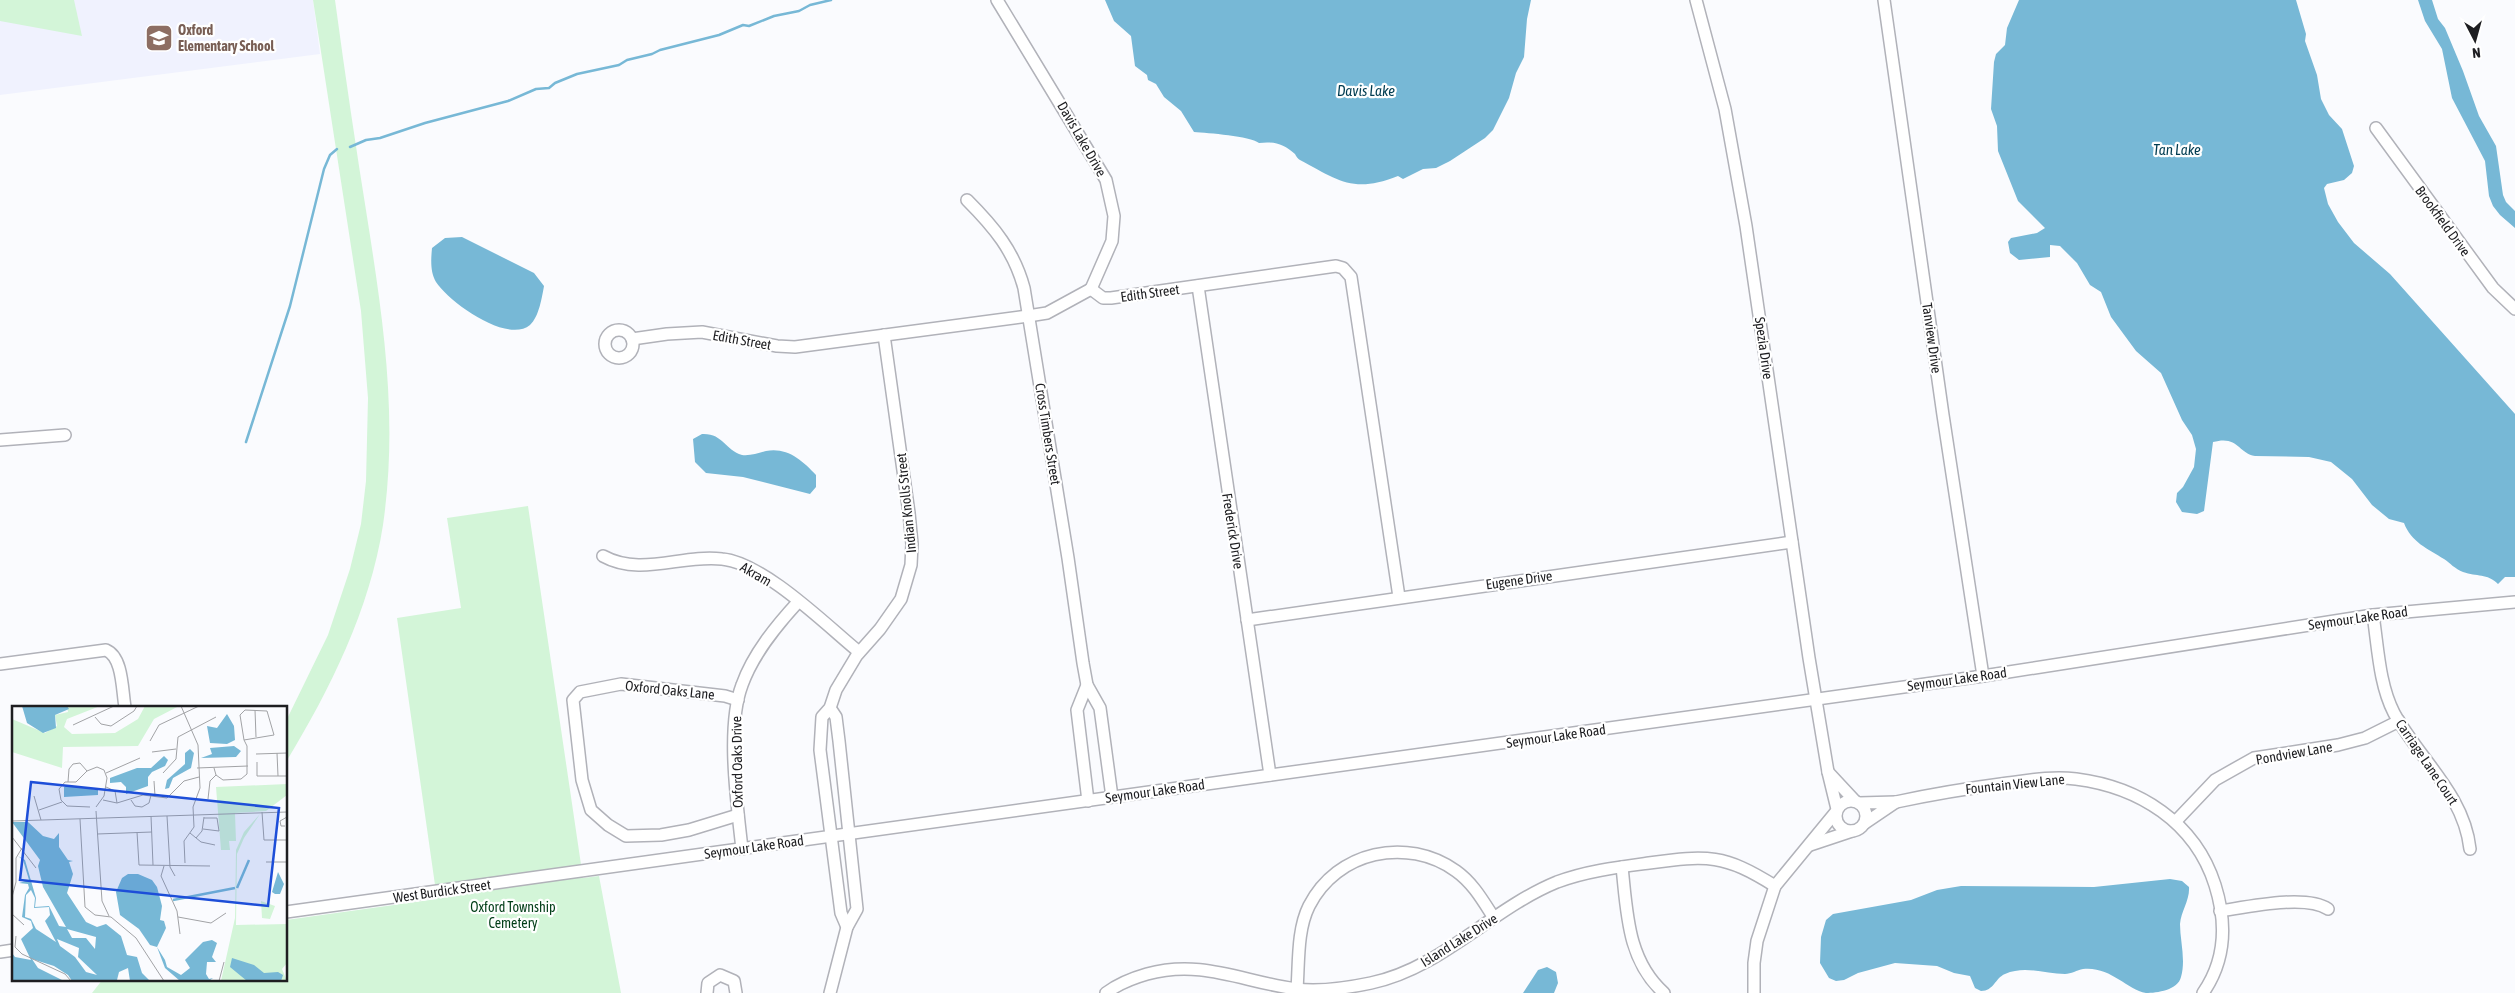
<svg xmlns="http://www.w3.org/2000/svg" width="2515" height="993" font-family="'Asap Condensed',sans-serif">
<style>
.built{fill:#f0f2fe}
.green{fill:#d3f5d8}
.water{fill:#77b8d6}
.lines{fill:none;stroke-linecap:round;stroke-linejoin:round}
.stream{stroke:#77b8d6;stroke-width:2.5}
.minor-casing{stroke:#b1b2b9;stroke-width:14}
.minor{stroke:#fff;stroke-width:11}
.labels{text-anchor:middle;stroke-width:4.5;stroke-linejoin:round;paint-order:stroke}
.education-label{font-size:14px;font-weight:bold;fill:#785e54;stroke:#fff;text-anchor:start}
.street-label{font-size:14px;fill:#1e1e21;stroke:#fff}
.park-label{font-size:14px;fill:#023e18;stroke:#fff}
.water-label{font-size:15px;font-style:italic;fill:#013c51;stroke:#fff}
.inset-river{fill:none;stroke:#77b8d6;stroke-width:2.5}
.inset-road{fill:none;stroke:#a2a3a6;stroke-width:1}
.view{fill:#1d4ed8;fill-opacity:0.15;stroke:#1d4ed8;stroke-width:2.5}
.inset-edge{fill:none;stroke:#1e1e21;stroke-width:2.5}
</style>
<rect width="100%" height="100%" fill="#fafbfe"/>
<polygon class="built" points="0,0 313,0 320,54 0,95"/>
<g class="green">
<polygon points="0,0 74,0 82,36 0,21"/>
<path d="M313,0h22c10,74 21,149 33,223 16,102 30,198 15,302 -13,84 -53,165 -97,237v-41l42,-86 22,-66 11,-45 5,-43 2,-83 -7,-87z"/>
<polygon points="528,506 583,878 599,876 621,993 92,993 103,979 286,979 286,920 437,899 397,618 461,608 447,518"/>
</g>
<g class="water">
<path d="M1105,0h426l-4,19 -3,38 -8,16 -7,25 -16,32 -8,8 -35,23 -14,7 -13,1 -20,10 -5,-3c-45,18 -60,4 -98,-16 -2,-1 -4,-4 -5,-6 -11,-10 -21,-13 -36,-11 -9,-7 -51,-10 -65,-11l-13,-21 -17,-14 -8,-13 -8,-4 -1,-5 -12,-9 -4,-30 -17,-15z"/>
<path d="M2019,0h277l10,34 -1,7 12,34 4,24 8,16 13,14 12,37 -2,7 -8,7 -17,4 -3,4 4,16 10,18 16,21 36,31 125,140v163h-10l-7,7c-11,-11 -21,-7 -35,-12 -8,-3 -13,-9 -19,-13 -16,-10 -33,-17 -40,-36l-15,-4 -17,-14 -20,-26 -21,-17 -22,-5 -54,-1c-17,-3 -17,-21 -42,-14l-9,69 -7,3 -15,-2 -6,-10 1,-9 6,-6 11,-20 2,-18 -4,-14 -10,-15 -21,-47 -25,-22 -25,-34 -10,-25 -11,-7 -13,-22 -17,-17 -10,-1v12l-31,3 -9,-7 -2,-11 3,-4 26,-5 8,-5 -27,-27 -20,-50 -1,-25 -6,-17 3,-47 2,-8 9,-9 2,-17z"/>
<polygon points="2418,0 2432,0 2438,19 2445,28 2463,71 2479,116 2496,146 2503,195 2506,202 2515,211 2515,228 2500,215 2493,206 2489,196 2485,161 2452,98 2442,49 2425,21"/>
<path d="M462,237l72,36 10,13c-2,11 -5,31 -14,39 -23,19 -81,-23 -94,-43 -6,-10 -5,-23 -4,-34l13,-10z"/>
<path d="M702,434c21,-1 23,16 40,21 8,1 17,-2 24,-4 21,-4 36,9 50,24v12l-6,7 -67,-17 -37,-4 -11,-11 -2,-23z"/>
<path d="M2170,879l12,2 7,6c1,13 -8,24 -9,37 0,17 6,35 1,53 -3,13 -24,16 -35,16 -20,-4 -36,-27 -63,-24 -6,1 -12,5 -18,5 -20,0 -40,-9 -60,0 -10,4 -11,17 -24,17l-6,-3 -5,-12 -16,-3 -17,-7 -42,-3 -37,10 -14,7 -8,1 -7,-3 -9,-15 1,-26 5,-17 7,-6 78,-14 26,-10 24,-4 133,1z"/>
<polygon points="1547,967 1556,972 1558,983 1554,993 1523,993 1538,970"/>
</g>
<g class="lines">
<g class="stream">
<polyline points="350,147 366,140 380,138 425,123 508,101 536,89 549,88 555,83 577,74 619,65 627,60 652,54 660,50 719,35 743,25 749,26 774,16 799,11 810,5 831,0"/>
<polyline points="246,442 290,306 324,169 330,155 337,149"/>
</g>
<g class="minor-casing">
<g id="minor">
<polyline points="997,0 1106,180 1114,216 1112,241 1091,289"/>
<polyline points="1696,0 1725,109 1746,226 1809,658 1828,772"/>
<polyline points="1884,0 1943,415 1983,676"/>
<polyline points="2376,128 2493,288 2515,309"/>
<path d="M967,200c27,27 47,51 57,88l44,270 15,105 4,22 13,23 12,89"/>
<polyline points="1198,286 1270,775"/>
<polyline points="1091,289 1103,298 1111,298 1336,266 1343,268 1351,277 1399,597"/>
<circle cx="619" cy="344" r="14"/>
<polyline points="632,339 667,334 702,332 777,346 795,347 1028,316 1047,313 1091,289"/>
<polyline points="0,440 65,435"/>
<path d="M603,556c38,21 79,-2 119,3 42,4 104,66 137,93"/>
<path d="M2373,615c5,32 6,69 21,98 25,46 70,81 76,136"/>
<polyline points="1247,620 1792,542"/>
<path d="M0,664l106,-14c17,7 16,40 19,57"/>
<polyline points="1087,685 1077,710 1088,801"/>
<polyline points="738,700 725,696 621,684 580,692 573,700 582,780 591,810 608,825 626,836 661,835 689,830 738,815"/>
<polyline points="830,708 836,717 839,741 857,909 847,927 830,993"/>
<circle cx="1851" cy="816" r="15"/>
<path d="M1896,802c37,-8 74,-14 112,-19 22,-3 46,-7 68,-4 63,8 119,43 139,106 12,38 11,75 -12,108"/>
<polyline points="1859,803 1896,802 1865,823"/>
<polyline points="1837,809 1828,772 1855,801"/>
<polyline points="2176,821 2215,780 2254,758 2338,745 2365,738 2399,721"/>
<polyline points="1810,845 1852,831"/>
<path d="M742,849c-5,-46 -16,-122 0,-164 11,-31 34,-59 56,-83"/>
<path d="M1622,867c5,45 5,93 42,126"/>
<path d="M2220,911c27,-4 86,-17 108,-2"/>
<polyline points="286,912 1983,676 2373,615 2515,602"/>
<polyline points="847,927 841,913 820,750 822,717 830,708 836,690 857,655 880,629 901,599 911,565 912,544 909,513 884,335"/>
<polyline points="0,952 14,950"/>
<path d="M1297,989c2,-27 0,-59 12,-83 28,-55 98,-70 147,-35 17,12 27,30 38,47"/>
<polyline points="707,993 708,983 720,975 734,981 736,993"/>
<path d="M1106,993c12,-9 27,-15 41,-19 55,-15 96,8 149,15 24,3 51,-1 75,-6 71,-15 120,-74 186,-101 29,-11 62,-15 92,-19 59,-8 75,-9 126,23"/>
<polyline points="1754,993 1754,963 1757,941 1775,886 1835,813"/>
</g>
</g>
<use href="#minor" class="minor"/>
</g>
<defs>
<g id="school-square" transform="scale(1.4375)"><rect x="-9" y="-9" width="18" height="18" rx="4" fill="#8d6e63" stroke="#fff"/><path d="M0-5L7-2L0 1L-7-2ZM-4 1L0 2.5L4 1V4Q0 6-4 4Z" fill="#fff"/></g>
</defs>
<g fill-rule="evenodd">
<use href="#school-square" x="159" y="38"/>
</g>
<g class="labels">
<g class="education-label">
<text x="178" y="35">Oxford<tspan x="178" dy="16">Elementary School</tspan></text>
</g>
<g class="street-label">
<text transform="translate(1082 139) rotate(60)" y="5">Davis Lake Drive</text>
<text transform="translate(2443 221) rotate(54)" y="5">Brookfield Drive</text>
<text transform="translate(1150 293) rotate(-8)" y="5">Edith Street</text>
<text transform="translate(1932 338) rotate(82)" y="5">Tanview Drive</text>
<text transform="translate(742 340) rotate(10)" y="5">Edith Street</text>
<text transform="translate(1764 348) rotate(82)" y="5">Spezia Drive</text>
<text transform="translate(1048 434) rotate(81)" y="5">Cross Timbers Street</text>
<text transform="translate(906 503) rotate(-96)" y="5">Indian Knolls Street</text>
<text transform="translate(1233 531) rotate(81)" y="5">Frederick Drive</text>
<text transform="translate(756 574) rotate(30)" y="5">Akram</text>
<text transform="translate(1519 580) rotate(-8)" y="5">Eugene Drive</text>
<text transform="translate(2358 618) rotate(-8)" y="5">Seymour Lake Road</text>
<text transform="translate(1957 679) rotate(-8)" y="5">Seymour Lake Road</text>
<text transform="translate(670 690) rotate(6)" y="5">Oxford Oaks Lane</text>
<text transform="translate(1556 736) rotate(-8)" y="5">Seymour Lake Road</text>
<text transform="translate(2294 753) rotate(-10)" y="5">Pondview Lane</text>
<text transform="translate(737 762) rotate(-91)" y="5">Oxford Oaks Drive</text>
<text transform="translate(2427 762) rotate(56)" y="5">Carriage Lane Court</text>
<text transform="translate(2015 784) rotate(-6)" y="5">Fountain View Lane</text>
<text transform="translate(1155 791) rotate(-8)" y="5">Seymour Lake Road</text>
<text transform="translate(754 847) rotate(-8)" y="5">Seymour Lake Road</text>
<text transform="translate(442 891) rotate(-8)" y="5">West Burdick Street</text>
<text transform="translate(1459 940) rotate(-32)" y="5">Island Lake Drive</text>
</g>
<g class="park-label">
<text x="513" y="912">Oxford Township<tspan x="513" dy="16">Cemetery</tspan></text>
</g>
<g class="water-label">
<text x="1366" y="96">Davis Lake</text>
<text x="2177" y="155">Tan Lake</text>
</g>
</g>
<g transform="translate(12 706)">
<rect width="275" height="275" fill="#fafbfe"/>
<path d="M55,0h33l-33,13 -3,8 8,7 43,-1 23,-14 7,-13h34l-25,13 -16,27 -75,1 -1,21 -50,-16v-33l33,14 12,-7 -2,-11 13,-3zM275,78v11l-21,16 -31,2 1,28h-7l1,9h-9l-5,-63zM248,108l-16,24 -7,16 -1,71 51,-1v39l-5,6 5,12h-66l14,-63 1,-68 8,-18zM249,195l14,5 -5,13 -8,-1z" fill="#d3f5d8"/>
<path d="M10,0h45l2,3 -14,6 1,13 -13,5 -16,-10zM215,8l7,12 1,14 -8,4 -17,-1 -3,-17 10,2zM222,40l7,5 -5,6 -35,1 11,-4 -2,-6zM178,43l4,4 -3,15 -18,10 -4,10 -4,1 2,-9 18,-16v-11zM152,50l4,4 -3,6 -13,6 -4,5v9l-22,8v-7l-5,-5 -11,1v-5l27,-10h14zM55,79l31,5v5l-34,2v-10zM0,116h16l15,14 11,3 5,-6v14l9,13 5,1 -4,1 4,12 -6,19 19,29 11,5 9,-3 15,12 6,19 10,2 5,16 8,8h-20l-2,-13 -9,4 -2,8 -45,1 -4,-6 -14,-9 -22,-7 6,9 26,13h-52v-28l3,4 16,3 -10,-21 12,-11 -2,-7 -9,-4 3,-22 4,-7 -1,-4 -9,-1 10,-3 -6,-20 -5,-4 7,4 11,38 -1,9 14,-1 10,20 7,1 -23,-40 -5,-21 2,-6zM19,184l4,8 -1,10 15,-1 1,8 -5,6 11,21 -20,-13 -5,-10 -6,-2 1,-22zM55,223l29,8 -1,12 -9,-11h-14zM45,233l22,9 -1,9 19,18 -11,-3 -11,-15 -15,-11zM266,166l6,12 -4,10h-5l-3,-2zM116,168h10l14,6 5,7 5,19 -2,14 4,1 2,7 -9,19 8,13 2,7 14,8 9,-7 -5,-8 18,-18 9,-2 5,3 -5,14 4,5h-9l-1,12 3,5 4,-1 -4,3h-29l-15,-13 -8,-21 -7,-2 -11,-16 -19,-14 -4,-23 6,-14zM220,252l22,7 10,8 14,-1 5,3 -2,6h-34l-17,-14z" fill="#77b8d6" fill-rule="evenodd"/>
<path class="inset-river" d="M225,182l12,-28M161,194l62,-12"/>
<path class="inset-road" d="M169,0l17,39 2,43 -7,19 1,20M243,4l1,27M83,11l6,7 10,2 23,-15 3,-5M61,19l41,-19M232,34l30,-5 -7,-24 -22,-1 -5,5 4,25 3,6v28M138,35l9,-16 40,-19M140,46l24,-3M265,47l1,23M244,48l31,-1M245,56v14h30M185,62l51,-2M202,62l2,7 7,5 18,-1 6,-5M94,67l34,-15M151,67l13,-14 2,-22 38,-20M142,75l1,15M56,76l1,-13 4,-5 7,-1 7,8M94,81l9,4 2,12M22,90l7,24M196,93l2,-18 6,-6M91,94l14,3 26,-8 24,3 17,-17 15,-4M119,94l4,6 7,1 7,-4 2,-8M78,101l-23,-1 -6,-6 -2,-11 6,-7h11l11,-11 10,-4 7,3 3,8 -3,18 -8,11M27,104l23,-8M84,105l6,90 7,15M250,106l2,28h23M139,110l2,49M155,110l3,51 5,9M68,113l5,88 10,8 16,2 25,21 28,43M0,115l275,-9M273,120h-4l-1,-5 7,-4M191,123l16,2 -2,-13h-13M125,126l2,33 71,1M178,127l11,9 14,3M85,128l55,-2M0,131l24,31M184,132l6,-7 2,-14M254,156h21M173,157l-1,-22 10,-14M152,160l-3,10 16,35 3,23M0,191l4,-15v-24l6,-10M0,208l12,11M166,211l33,6 15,-10M4,230l-1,11 7,7 43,20 6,7M207,275l5,-19"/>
<path class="view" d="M19,76l248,26 -11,98 -248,-26z"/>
<rect width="275" height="275" class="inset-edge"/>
</g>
<g transform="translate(2475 40) rotate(174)" stroke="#ffffff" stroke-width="4" paint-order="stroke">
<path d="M0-4L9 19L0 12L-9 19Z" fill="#1e1e21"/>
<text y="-8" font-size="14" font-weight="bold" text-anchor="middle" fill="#1e1e21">N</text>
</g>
</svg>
